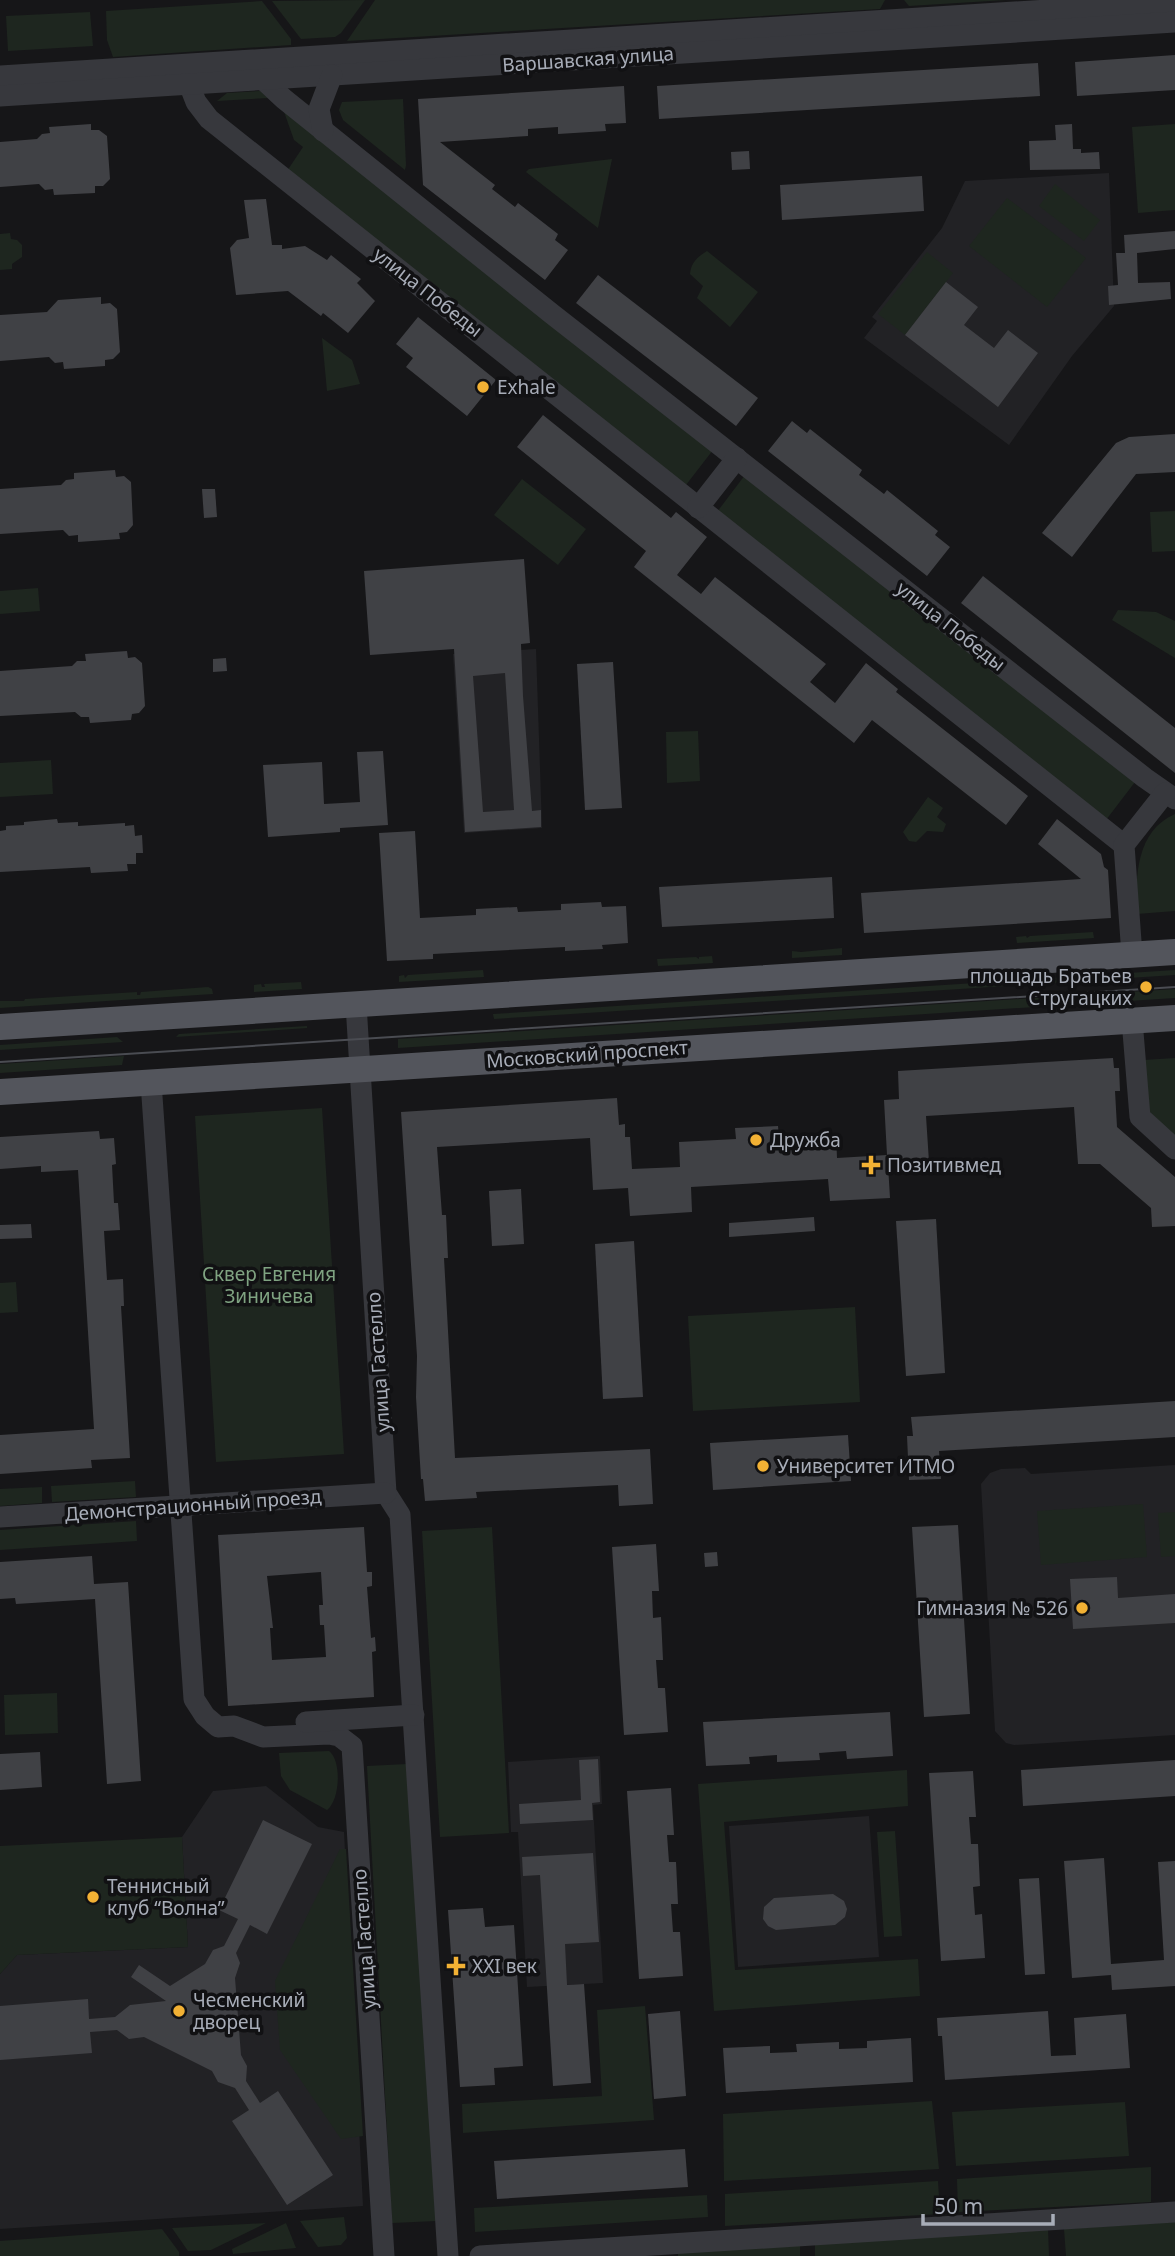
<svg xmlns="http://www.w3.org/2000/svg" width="1175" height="2256" font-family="'Noto Sans',sans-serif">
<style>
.built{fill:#222225}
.green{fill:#1e261f}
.building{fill:#404145;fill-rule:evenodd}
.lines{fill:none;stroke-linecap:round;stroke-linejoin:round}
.minor{stroke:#37383d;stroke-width:21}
.major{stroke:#53555c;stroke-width:26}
.tram{stroke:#4a4c52;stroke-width:2}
.poi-dot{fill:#f2b134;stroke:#111113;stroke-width:2.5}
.labels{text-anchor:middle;stroke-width:7;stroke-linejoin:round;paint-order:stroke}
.street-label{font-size:19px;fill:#a8adb8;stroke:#111113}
.poi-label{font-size:19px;fill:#a8adb8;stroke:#111113;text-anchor:start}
.park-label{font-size:19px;fill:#7fa381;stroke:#111113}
</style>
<rect width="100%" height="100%" fill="#161618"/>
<g class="built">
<polygon points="1109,173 1114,306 1072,356 1009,445 864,338 877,321 872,317 942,228 965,181"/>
<polygon points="536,649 542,828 464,833 453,654"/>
<polygon points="1175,1465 1175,1735 1014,1745 1006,1743 995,1731 981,1484 990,1473 1001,1469 1025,1468 1031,1474"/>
<polygon points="600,1756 602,1804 593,1805 603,1983 527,1987 518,1832 511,1832 508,1762"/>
<polygon points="266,1786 318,1827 344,1832 363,2206 0,2229 0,1974 17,1955 188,1947 182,1837 213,1791"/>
<polygon points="869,1816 879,1957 738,1967 729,1826"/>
</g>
<g class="green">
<polygon points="365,0 341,33 335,37 301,39 272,1"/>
<polygon points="375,0 885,0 880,9 347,41"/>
<polygon points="904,0 1006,0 909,6"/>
<polygon points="262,1 291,39 291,45 113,57 107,40 106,11"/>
<polygon points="90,12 93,46 8,51 6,16"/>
<polygon points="260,91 268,98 217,101 227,93"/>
<polygon points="403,99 406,165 405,170 343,120 339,110 342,102"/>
<polygon points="283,109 713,450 686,485 287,171 303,147 294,140"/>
<polygon points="1175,124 1175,210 1138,213 1132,127"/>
<polygon points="612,159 598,228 526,172 529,169"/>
<polygon points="1055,184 1100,220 1084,241 1039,206"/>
<polygon points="1007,198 1086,258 1047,307 969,246"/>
<polygon points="10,233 11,239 17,240 22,245 22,257 12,264 12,269 0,270 0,234"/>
<path d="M707,251l51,41 -28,35 -33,-29 6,-12 -13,-12c1,-11 7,-17 17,-23z"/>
<polygon points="927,252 953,273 905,335 878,314"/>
<polygon points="322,338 352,360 360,384 327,391"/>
<polygon points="745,475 1135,782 1106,820 717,512"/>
<polygon points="522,479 586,529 558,565 494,515"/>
<polygon points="1175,511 1175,551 1152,552 1150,512"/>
<polygon points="38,588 40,611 0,614 0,591"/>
<polygon points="1118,610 1156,612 1175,621 1175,658 1112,620"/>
<polygon points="698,731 700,781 667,783 666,732"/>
<polygon points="51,760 53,794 0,797 0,763"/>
<polygon points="928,797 943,808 937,817 946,824 943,832 927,831 916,842 909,841 903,832"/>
<path d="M1175,814v97l-38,3c-2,-37 -1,-83 38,-100z"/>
<polygon points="1093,932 1094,938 1017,943 1016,937 1026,936 1027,938 1030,936"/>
<polygon points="842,948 842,955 792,958 792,951 801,952"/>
<polygon points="712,956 713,963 658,966 657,959 696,957 699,959 699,957"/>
<polygon points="483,970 484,977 399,982 399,976 404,975 405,978 408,975"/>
<polygon points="1175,970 1175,975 494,1019 493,1014"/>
<polygon points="301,982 302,989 254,992 254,985 261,984 262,987 265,987 264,984"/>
<polygon points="208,987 212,989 213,994 0,1008 0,1001 24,1001 25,999 137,992 137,995 140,995 141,992"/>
<polygon points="1175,989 1175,998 398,1048 398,1039"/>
<polygon points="307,1026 307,1028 176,1037 179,1034"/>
<polygon points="117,1037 123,1042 0,1050 0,1045"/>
<polygon points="124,1056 122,1065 0,1073 0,1064"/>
<polygon points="1175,1058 1175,1137 1148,1110 1144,1060"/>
<polygon points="322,1108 344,1454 216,1462 195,1116"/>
<polygon points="16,1282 18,1312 0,1313 0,1283"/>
<polygon points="855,1307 860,1402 693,1411 688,1316"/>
<polygon points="135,1481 136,1497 52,1502 51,1486"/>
<polygon points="42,1487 42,1503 0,1506 0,1489"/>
<polygon points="1143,1504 1147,1557 1041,1565 1037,1511"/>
<polygon points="1175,1512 1175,1556 1161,1557 1158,1513"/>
<polygon points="136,1521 137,1541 0,1550 0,1530"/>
<polygon points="492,1527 509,1833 440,1837 422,1531"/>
<polygon points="57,1693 58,1733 5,1735 4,1695"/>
<path d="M329,1751c13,10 11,49 -2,59l-37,-20 -9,-14 -2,-23z"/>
<polygon points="407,1764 437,2221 392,2223 367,1766"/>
<polygon points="907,1770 908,1806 724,1822 735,1970 918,1959 920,1996 714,2011 698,1784"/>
<polygon points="895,1831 902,1936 884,1937 877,1832"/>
<polygon points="182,1837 188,1947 17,1955 0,1974 0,1846"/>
<polygon points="340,1849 346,1849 363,2136 341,2139 280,2050 275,1981"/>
<polygon points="645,2006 654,2120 463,2133 462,2104 602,2096 597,2010"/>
<polygon points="932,2101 939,2169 724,2181 723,2114"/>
<polygon points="1125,2102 1129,2156 956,2166 952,2112"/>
<polygon points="1151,2167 1151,2202 958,2212 957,2179"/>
<polygon points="938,2181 940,2214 725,2226 725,2194"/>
<polygon points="707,2195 708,2217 475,2232 474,2208"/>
<polygon points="344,2217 347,2238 341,2245 318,2247 300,2221"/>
<polygon points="1175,2222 1175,2256 1066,2256 1064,2229"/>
<polygon points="266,2223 211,2250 188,2251 172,2228"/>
<polygon points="286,2223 296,2248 233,2254 232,2249"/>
<polygon points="1048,2228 1049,2256 815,2256 815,2243"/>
<polygon points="162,2229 179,2252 179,2256 0,2256 0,2241"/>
<polygon points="800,2244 800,2256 678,2256 678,2252"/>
</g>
<g class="building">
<polygon points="1175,55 1175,90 1077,96 1075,62"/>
<polygon points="1038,63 1040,96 659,119 657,86"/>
<polygon points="624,86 626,123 605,124 606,131 558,134 558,127 528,129 528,136 440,142 495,185 492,189 515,207 518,203 558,234 555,240 568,250 545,280 423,185 418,99"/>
<polygon points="91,124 91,130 99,130 107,136 110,179 103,186 95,186 95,193 54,195 53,189 45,190 39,184 0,187 0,142 37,139 42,134 50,133 49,127"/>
<polygon points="1072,124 1073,149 1081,149 1081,153 1099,152 1100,169 1030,170 1029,141 1056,140 1055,125"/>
<polygon points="749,151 750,169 732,170 731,152"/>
<polygon points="922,176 924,211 782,220 780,185"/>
<polygon points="266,199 272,245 282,245 282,249 305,246 327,260 331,255 361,279 357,283 375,301 348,333 323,313 321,316 288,291 236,295 230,248 237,240 249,238 244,200"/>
<polygon points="1175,231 1175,249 1137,253 1138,283 1170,282 1171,299 1109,305 1108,286 1118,285 1116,253 1125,253 1124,235"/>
<polygon points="598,275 758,398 736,426 576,303"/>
<polygon points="946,282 978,307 964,325 994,348 1008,330 1038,353 998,407 905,335"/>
<polygon points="101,297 101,304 110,303 117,309 120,352 113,359 105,360 105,366 64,369 63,362 55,363 49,357 0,361 0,315 47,312 58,300"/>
<polygon points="418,317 496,380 467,416 406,367 413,358 396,344"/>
<polygon points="543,415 671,518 676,512 707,537 677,575 701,594 715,577 826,664 810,682 835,703 866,663 898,689 896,692 1028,796 1006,825 872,720 854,743 634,567 646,551 517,447"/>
<polygon points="792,421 807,433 810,429 862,470 859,475 884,494 887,490 938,531 935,535 950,547 927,576 768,451"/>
<polygon points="1175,434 1175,472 1136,474 1072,557 1042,533 1116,443 1129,437"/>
<polygon points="115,470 116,477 124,476 131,482 133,525 127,532 119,533 120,539 78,542 78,535 69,536 63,530 0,534 0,489 61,485 66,480 74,479 74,473"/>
<polygon points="202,489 215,489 217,517 204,518"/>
<path d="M524,559l6,84 -9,1 2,52 9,115 9,-1v17l-76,5 -11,-183 -84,6 -6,-84zM505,673l9,137 -31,2 -10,-136z"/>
<polygon points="983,576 1175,728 1175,773 961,603"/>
<polygon points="127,651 128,658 135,657 142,663 145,706 139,713 132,714 131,720 90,723 89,717 81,717 75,712 0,716 0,671 72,666 77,661 86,661 85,654"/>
<polygon points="226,658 227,671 213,672 213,659"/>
<polygon points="613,662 622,808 585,810 577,664"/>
<polygon points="383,751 388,825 340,828 340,832 268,837 263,765 322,762 324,804 360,802 357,752"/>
<polygon points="57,819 58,823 78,822 78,826 125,823 125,826 134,825 135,836 142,835 143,853 136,853 136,864 127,864 128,871 91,873 90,867 0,872 0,831 6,830 6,826 24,825 24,822"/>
<polygon points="1057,819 1101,854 1104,867 1108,870 1111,918 864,933 861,893 1081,879 1038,844"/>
<polygon points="415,831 420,918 476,915 476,909 517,907 518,912 561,910 561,904 601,902 602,907 626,906 628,943 602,945 603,949 565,951 565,947 433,954 433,959 387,961 379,833"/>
<polygon points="832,877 834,918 662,927 659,887"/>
<polygon points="1113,1058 1114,1068 1119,1068 1120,1091 1115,1091 1117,1127 1175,1177 1175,1226 1152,1227 1151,1208 1100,1164 1078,1164 1074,1107 926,1116 929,1162 888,1165 890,1198 830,1201 828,1179 691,1187 692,1212 630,1216 628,1188 593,1190 590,1138 437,1147 442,1215 446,1215 448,1258 444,1258 455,1458 650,1449 653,1504 619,1506 618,1485 476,1492 477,1498 425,1501 423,1479 421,1479 416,1397 417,1356 401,1112 617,1098 619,1125 625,1124 625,1137 630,1137 632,1169 680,1167 679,1142 736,1139 735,1128 778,1126 779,1137 836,1134 837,1158 887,1155 884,1100 899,1099 898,1071"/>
<polygon points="99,1131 100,1139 114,1138 116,1164 112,1165 114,1203 118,1203 120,1230 104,1231 107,1280 123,1279 124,1306 121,1306 130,1458 91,1460 92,1468 0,1474 0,1435 94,1429 78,1170 41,1172 41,1166 0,1169 0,1137"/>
<polygon points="521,1189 524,1244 492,1246 489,1191"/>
<polygon points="814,1217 815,1231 729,1237 729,1223"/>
<polygon points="936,1219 945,1373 906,1376 896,1221"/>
<polygon points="31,1224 32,1238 0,1239 0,1225"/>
<polygon points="634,1241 643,1397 603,1399 595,1244"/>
<polygon points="1175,1401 1175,1437 939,1451 941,1479 909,1480 907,1436 913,1436 911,1417"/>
<polygon points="848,1435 851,1481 713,1490 710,1443"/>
<polygon points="958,1525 970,1714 924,1717 912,1527"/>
<path d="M364,1527l3,45h5v14l-5,1 4,51 4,-1 1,14 -4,1 2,45 -146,9 -10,-171zM321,1572l2,33h-4l1,20h4l2,32 -54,3 -2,-32h3l-6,-52z"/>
<polygon points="656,1544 659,1591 652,1591 653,1618 661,1617 663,1660 656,1660 658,1688 665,1688 668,1732 624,1735 612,1547"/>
<polygon points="717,1552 718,1566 705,1567 704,1553"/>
<polygon points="92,1556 94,1584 128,1582 141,1781 107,1784 95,1599 16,1604 15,1598 0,1599 0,1562"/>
<polygon points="1117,1577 1118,1598 1175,1594 1175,1623 1073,1629 1070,1579"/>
<polygon points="890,1712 893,1756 847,1759 846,1751 819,1753 820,1760 777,1762 777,1755 749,1757 750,1764 706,1766 703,1722"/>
<polygon points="40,1752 42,1787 0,1790 0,1754"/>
<polygon points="598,1759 600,1802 592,1803 593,1820 520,1824 519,1804 581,1800 579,1760"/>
<polygon points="1175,1760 1175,1796 1023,1806 1021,1770"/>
<polygon points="973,1771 976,1817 969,1817 971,1844 978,1844 980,1886 973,1887 975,1915 982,1914 985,1958 941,1961 929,1773"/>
<polygon points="671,1788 674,1835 667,1835 669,1862 676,1862 678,1904 671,1904 673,1932 680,1932 683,1976 639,1979 627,1791"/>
<polygon points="263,1820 312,1844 267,1934 250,1925 236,1953 240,1963 235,1978 241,2055 247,2066 246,2081 260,2103 278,2091 333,2175 287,2205 232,2121 249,2110 235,2088 218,2082 212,2071 144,2037 129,2039 117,2030 90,2032 92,2053 0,2060 0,2006 88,1999 89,2019 115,2017 130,2005 166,2001 131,1977 139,1965 170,1986 205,1964 213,1950 224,1946 238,1919 219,1910"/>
<polygon points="593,1853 599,1942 565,1944 567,1985 584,1984 591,2083 553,2086 540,1875 523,1876 522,1857"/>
<polygon points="1104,1858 1111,1964 1164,1960 1158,1862 1175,1861 1175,1986 1112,1990 1111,1975 1072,1978 1064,1861"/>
<polygon points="1039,1878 1045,1974 1025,1975 1019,1879"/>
<polygon points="833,1894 844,1901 847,1909 845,1917 835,1925 776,1930 768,1926 763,1919 764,1907 774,1898"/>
<polygon points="483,1908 485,1927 514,1925 523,2066 494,2068 495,2085 460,2087 448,1910"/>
<polygon points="680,2011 686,2096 654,2099 648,2014"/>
<polygon points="1048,2011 1051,2056 1076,2055 1074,2018 1126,2014 1130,2068 945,2080 942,2036 938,2036 937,2018"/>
<polygon points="911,2038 913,2082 726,2093 723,2048 770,2046 770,2053 797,2052 796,2044 839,2042 839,2049 867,2048 867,2041"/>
<polygon points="685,2149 688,2187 497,2199 494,2161"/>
</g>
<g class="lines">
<g class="minor">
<polyline points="243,61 284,99 552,314 1145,778 1175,799"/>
<polyline points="203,64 189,84 196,102 209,119 1124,845"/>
<polyline points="0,76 1175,2"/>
<polyline points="0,96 1175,22"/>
<polyline points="323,131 319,109 332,75"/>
<polyline points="698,508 737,458"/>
<polyline points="1132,955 1124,845 1165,793"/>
<polyline points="356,1004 386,1493 400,1515 448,2256"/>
<polyline points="1132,1020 1140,1117 1175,1149"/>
<polyline points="151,1082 194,1699 205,1716 218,1727 234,1726 263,1737 329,1734 339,1736 352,1746 384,2256"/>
<polyline points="0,1517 386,1493"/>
<polyline points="306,1722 414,1715"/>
<polyline points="480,2256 1175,2212"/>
</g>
<g class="major">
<polyline points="0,1027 1175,952"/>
<polyline points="0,1092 1175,1018"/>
</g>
<polyline class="tram" points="0,1062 1175,987"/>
</g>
<g class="poi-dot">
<circle cx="483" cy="387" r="7"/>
<circle cx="1146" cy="987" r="7"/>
<circle cx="756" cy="1140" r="7"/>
<path d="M867.5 1154.5h7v7h7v7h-7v7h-7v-7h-7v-7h7z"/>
<circle cx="763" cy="1466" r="7"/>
<circle cx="1082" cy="1608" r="7"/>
<circle cx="93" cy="1897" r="7"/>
<path d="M452.5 1955.5h7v7h7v7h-7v7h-7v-7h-7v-7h7z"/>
<circle cx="179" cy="2011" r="7"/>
</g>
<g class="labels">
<g class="street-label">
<text transform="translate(588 59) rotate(-4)" y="7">Варшавская улица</text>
<text transform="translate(428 292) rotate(38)" y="7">улица Победы</text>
<text transform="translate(951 626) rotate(38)" y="7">улица Победы</text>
<text transform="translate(587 1054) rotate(-4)" y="7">Московский проспект</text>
<text transform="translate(378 1362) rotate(-94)" y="7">улица Гастелло</text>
<text transform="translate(193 1505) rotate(-4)" y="7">Демонстрационный проезд</text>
<text transform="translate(364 1939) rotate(-94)" y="7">улица Гастелло</text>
</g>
<g class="poi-label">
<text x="497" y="394">Exhale</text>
<text x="1132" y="983" text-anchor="end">площадь Братьев<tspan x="1132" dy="22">Стругацких</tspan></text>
<text x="770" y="1147">Дружба</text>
<text x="887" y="1172">Позитивмед</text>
<text x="777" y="1473">Университет ИТМО</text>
<text x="1068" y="1615" text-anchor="end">Гимназия № 526</text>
<text x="107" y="1893">Теннисный<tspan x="107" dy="22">клуб “Волна”</tspan></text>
<text x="472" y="1973">XXI век</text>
<text x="193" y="2007">Чесменский<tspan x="193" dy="22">дворец</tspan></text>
</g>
<g class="park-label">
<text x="269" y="1281">Сквер Евгения<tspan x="269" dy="22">Зиничева</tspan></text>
</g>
</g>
<path d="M923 2214v10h130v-10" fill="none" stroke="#a8adb8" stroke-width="3.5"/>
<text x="934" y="2214" font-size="21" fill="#a8adb8" stroke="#111113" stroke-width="5" paint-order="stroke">50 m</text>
</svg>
